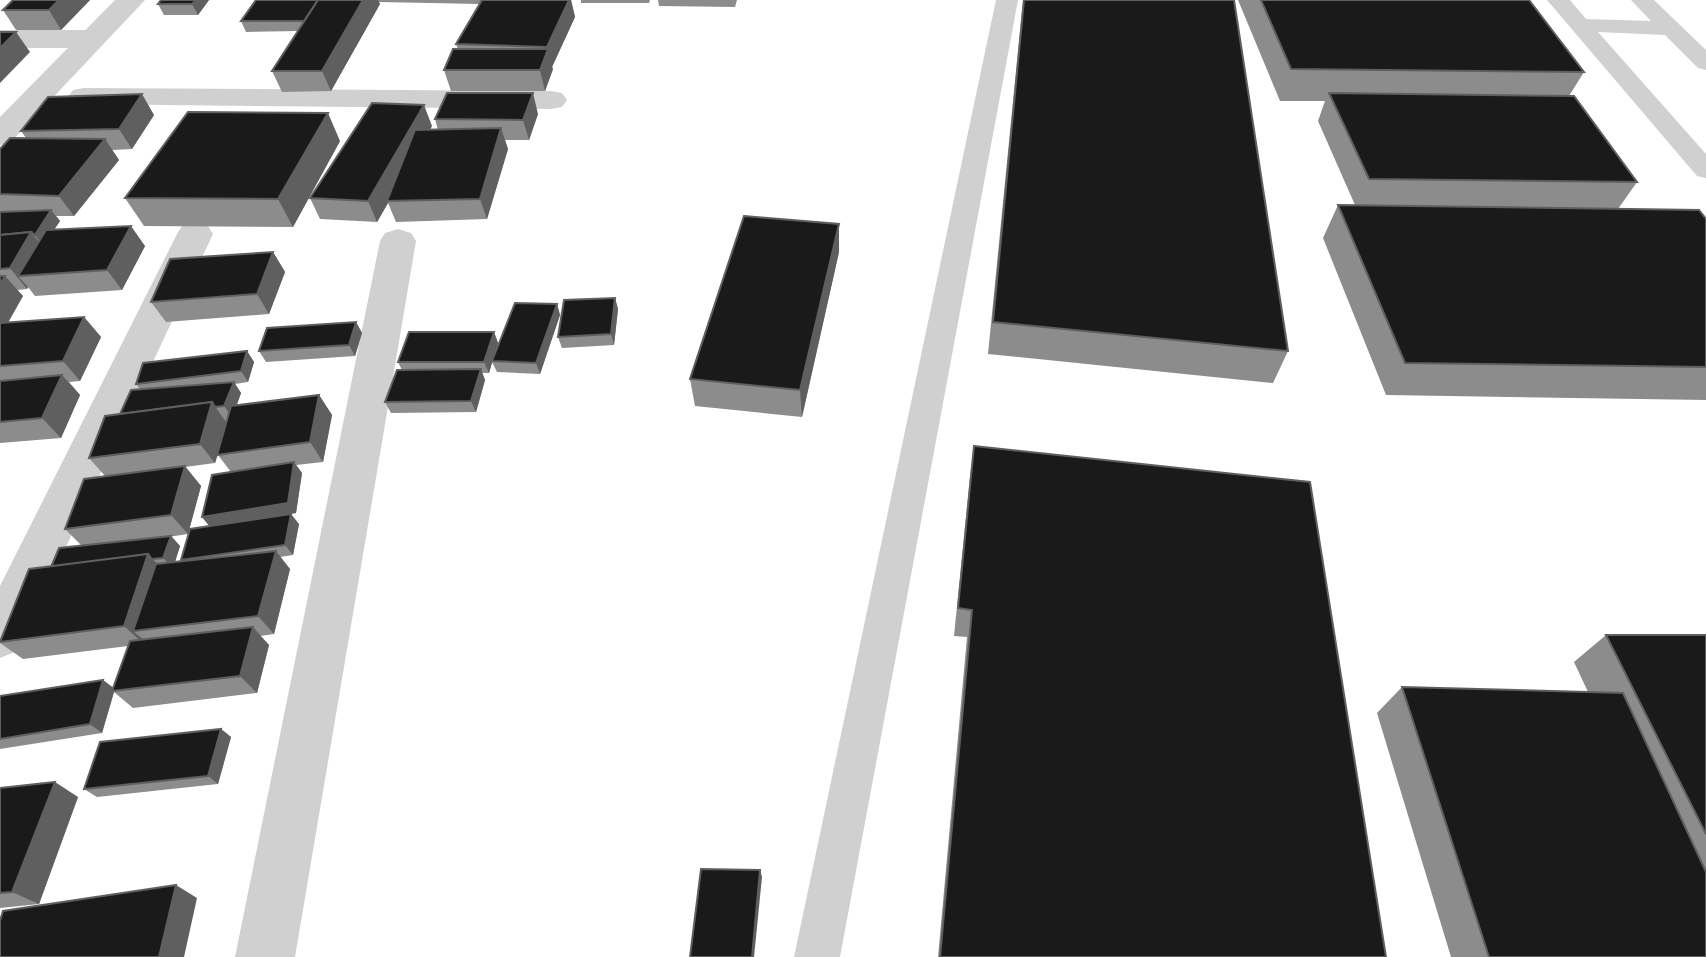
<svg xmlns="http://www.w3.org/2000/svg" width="1706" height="957" font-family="'Fira Sans',sans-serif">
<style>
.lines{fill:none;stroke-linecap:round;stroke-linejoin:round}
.service{fill:#d0d0d0;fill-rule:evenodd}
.minor{fill:#d0d0d0;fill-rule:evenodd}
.tertiary{fill:#d0d0d0;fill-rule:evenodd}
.wall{fill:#8c8c8c;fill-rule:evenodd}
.shaded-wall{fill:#5f5f5f}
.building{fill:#1a1a1a;stroke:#5f5f5f;stroke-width:2}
</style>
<rect width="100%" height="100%" fill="#fff"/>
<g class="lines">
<g class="service">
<polygon points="996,0 1018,0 840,957 794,957"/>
<polygon points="1547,0 1570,0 1586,19 1651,21 1631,0 1654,0 1706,50 1706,70 1698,68 1665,35 1598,32 1706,154 1706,178 1697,176"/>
</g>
<g class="minor">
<polygon points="0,30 91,30 101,33 106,39 101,45 91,48 0,48"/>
<polygon points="84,88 551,91 562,93 567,100 562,107 551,109 73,104 68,97 73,90"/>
<polygon points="195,223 208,226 213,234 17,651 0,658 0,586 177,234 182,226"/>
<polygon points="398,229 411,233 416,241 295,957 235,957 380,241 385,233"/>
</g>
<polygon class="tertiary" points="115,0 145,0 11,142 0,145 0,117"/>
</g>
<g class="wall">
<polygon points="13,0 90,0 61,30 16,30 3,10"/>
<polygon points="161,0 209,0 198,15 164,15 158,4"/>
<polygon points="256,0 571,0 575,17 552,67 553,69 545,91 451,91 444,70 458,49 456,44 480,4 379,2 380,4 331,91 282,92 272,71 298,31 246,32 241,21"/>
<polygon points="581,0 650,0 649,3 581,3"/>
<polygon points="658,0 737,0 735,7 659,6"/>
<polygon points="1023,0 1234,0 1288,351 1273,383 988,354"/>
<polygon points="1238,0 1529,0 1584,72 1569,96 1637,182 1618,209 1706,219 1706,400 1386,395 1323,238 1338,205 1355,205 1318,121 1325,101 1280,101"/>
<polygon points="538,114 529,140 505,140 508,149 487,219 396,222 388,203 377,222 320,219 310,198 432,126 430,130 438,130 435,119"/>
<polygon points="154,115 132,149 112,150 119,160 74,216 56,216 60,221 54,230 145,246 122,290 35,296 28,287 27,289 17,290 23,296 8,323 84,317 101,337 80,381 69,382 80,395 61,438 0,443 0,149 26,138 21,131"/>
<polygon points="340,141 293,227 144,226 125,198"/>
<polygon points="273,252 285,272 269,314 166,322 151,302"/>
<polygon points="839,252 802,417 695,406 690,379"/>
<polygon points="615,298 618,309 614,345 562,348 558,337"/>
<polygon points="557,304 560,315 540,374 497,372 492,362 489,373 482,373 485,380 476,412 391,413 385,402 402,370 398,362 494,332 498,343 493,361"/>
<polygon points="356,322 362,333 355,356 266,362 259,351"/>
<path d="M247,351l7,11 -6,20 -13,2 6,9 -4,12 82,-10 13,20 -9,47 -27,3 6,8 -6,40 -31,5 34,6 -6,31 -13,2 10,12 -16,65 -14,2 9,9 -12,48 -124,15 -19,-16 -12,41 -102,16v-53l103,-16 10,8 15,-42 -105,13 -23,-16 51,-76 31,-21 -17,-17 40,-53 -16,-18 31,-44 20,-25 -4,-5zM218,455l13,17 -29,45 8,9 -28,35 -7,1 5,-16 -9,-10 -3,1 20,-3 13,-48 -16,-19 30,-4z"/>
<polygon points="974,446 1386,957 938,957 967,637 954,636 970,477"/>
<polygon points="1606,635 1706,635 1706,957 1451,957 1377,713 1402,687 1588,692 1574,662"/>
<polygon points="221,729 231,737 218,784 97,797 84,789"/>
<polygon points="0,788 78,797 39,904 0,908"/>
</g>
<g class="shaded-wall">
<polygon points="59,0 90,0 61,30 49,10"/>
<polygon points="196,0 209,0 198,15 192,4"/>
<polygon points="363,0 378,0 380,4 331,91 322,71"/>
<polygon points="569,0 571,0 575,17 552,67 553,69 545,91 540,70 547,50 547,47"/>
<polygon points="16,32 30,52 0,83 0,48"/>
<polygon points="533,93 538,114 529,140 523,120"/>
<polygon points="142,94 154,115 132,149 119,129"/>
<polygon points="424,105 432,126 389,201 387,201 388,203 377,222 368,201"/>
<polygon points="328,113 340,141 293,227 278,199"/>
<polygon points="501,128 508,149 487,219 480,199"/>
<polygon points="105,139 119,160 74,216 59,196"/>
<polygon points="51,210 60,221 43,246 35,235"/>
<polygon points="839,224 839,252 802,417 800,390"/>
<polygon points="131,226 145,246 122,290 107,270"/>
<polygon points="31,232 48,253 18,276 28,287 27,289 10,268"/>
<polygon points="273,252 285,272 269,314 257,294"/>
<polygon points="5,276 23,296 0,336 0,284"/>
<polygon points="615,298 618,309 614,345 611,334"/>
<polygon points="557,304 560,315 540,374 536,363"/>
<polygon points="84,317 101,337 80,381 63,361"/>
<polygon points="356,322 362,333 355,356 349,345"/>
<polygon points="494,332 498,343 489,373 484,362"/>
<polygon points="247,351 254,362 248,382 241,371"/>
<polygon points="481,369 485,380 476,412 471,401"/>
<polygon points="62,375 80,395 61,438 42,418"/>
<polygon points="234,382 241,393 232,417 224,406"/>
<polygon points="319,395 332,415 323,462 310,442"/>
<polygon points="212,402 226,422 215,463 200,444"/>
<polygon points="294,462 302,473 296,513 210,527 202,517"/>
<polygon points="185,466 201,486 188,534 171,515"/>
<polygon points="291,514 299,524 293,555 285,545"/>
<polygon points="171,536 180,546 173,568 163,558"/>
<polygon points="276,551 290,569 274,634 258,616"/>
<polygon points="148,554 166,573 133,631 145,641 144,644 124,626"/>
<polygon points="253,627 269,645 257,693 240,676"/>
<polygon points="103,680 115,689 112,691 114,692 102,733 90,724"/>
<polygon points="221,729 231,737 218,784 208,776"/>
<polygon points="55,782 78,797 39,904 12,892"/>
<polygon points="760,870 762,877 754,957 752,957"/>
<polygon points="176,885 197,898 184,957 159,957"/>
</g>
<g class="building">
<polygon points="13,0 59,0 49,10 3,10"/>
<polygon points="161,0 196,0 192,4 158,4"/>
<polygon points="256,0 318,0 304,21 241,21"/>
<polygon points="318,0 363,0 322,71 272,71"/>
<polygon points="482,0 569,0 547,47 456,44"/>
<polygon points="1024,0 1234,0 1288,351 993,322"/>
<polygon points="1261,0 1529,0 1584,72 1291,69"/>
<polygon points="0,32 16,32 0,48"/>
<polygon points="453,49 548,49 540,70 444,70"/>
<polygon points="447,93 533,93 523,120 435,119"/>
<polygon points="1329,93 1574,96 1637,182 1369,179"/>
<polygon points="142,94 119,129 21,131 48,97"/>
<polygon points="372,103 424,105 368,201 310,198"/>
<polygon points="188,112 328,113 278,199 125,198"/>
<polygon points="501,128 480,199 387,201 415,130"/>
<polygon points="10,138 105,139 59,196 0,194 0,149"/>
<polygon points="1338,205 1699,210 1706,219 1706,367 1405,363"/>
<polygon points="51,210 35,235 31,232 0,235 0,212"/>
<polygon points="744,216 839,224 800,390 690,379"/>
<polygon points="131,226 107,270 18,276 46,230"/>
<polygon points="31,232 10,268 0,269 0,235"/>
<polygon points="273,252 257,294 151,302 170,259"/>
<polygon points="0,276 5,276 0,284"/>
<polygon points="615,298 611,334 558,337 564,300"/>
<polygon points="515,303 557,304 536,363 492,361"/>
<polygon points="84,317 63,361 0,366 0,323"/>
<polygon points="356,322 349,345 259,351 267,328"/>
<polygon points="409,332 494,332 484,362 398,362"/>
<polygon points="247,351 241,371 136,384 143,363"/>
<polygon points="481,369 471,401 385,402 397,370"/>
<polygon points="62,375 42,418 0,422 0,381"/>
<polygon points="234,382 224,406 215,407 212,402 120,414 131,390"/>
<polygon points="319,395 310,442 217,455 231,406"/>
<polygon points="212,402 200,444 89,458 105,416"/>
<polygon points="974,446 1310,482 1386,957 940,957 972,610 958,608"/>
<polygon points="294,462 288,503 202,517 212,475"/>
<polygon points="185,466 171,515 65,529 84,479"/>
<polygon points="291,514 285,545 181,560 190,529"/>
<polygon points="171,536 163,558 152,559 148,554 51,567 59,548"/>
<polygon points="276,551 258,616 133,631 156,564"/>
<polygon points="148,554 124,626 0,642 29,569"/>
<polygon points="253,627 240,676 112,691 130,641"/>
<polygon points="1606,635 1706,635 1706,834"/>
<polygon points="103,680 90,724 0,739 0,696"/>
<polygon points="1402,687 1623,693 1706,872 1706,957 1489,957"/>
<polygon points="221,729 208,776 84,789 100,742"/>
<polygon points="55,782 12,892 0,893 0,788"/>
<polygon points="701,869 760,870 752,957 690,957"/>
<polygon points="176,885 159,957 0,957 0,921 3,911"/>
</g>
</svg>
